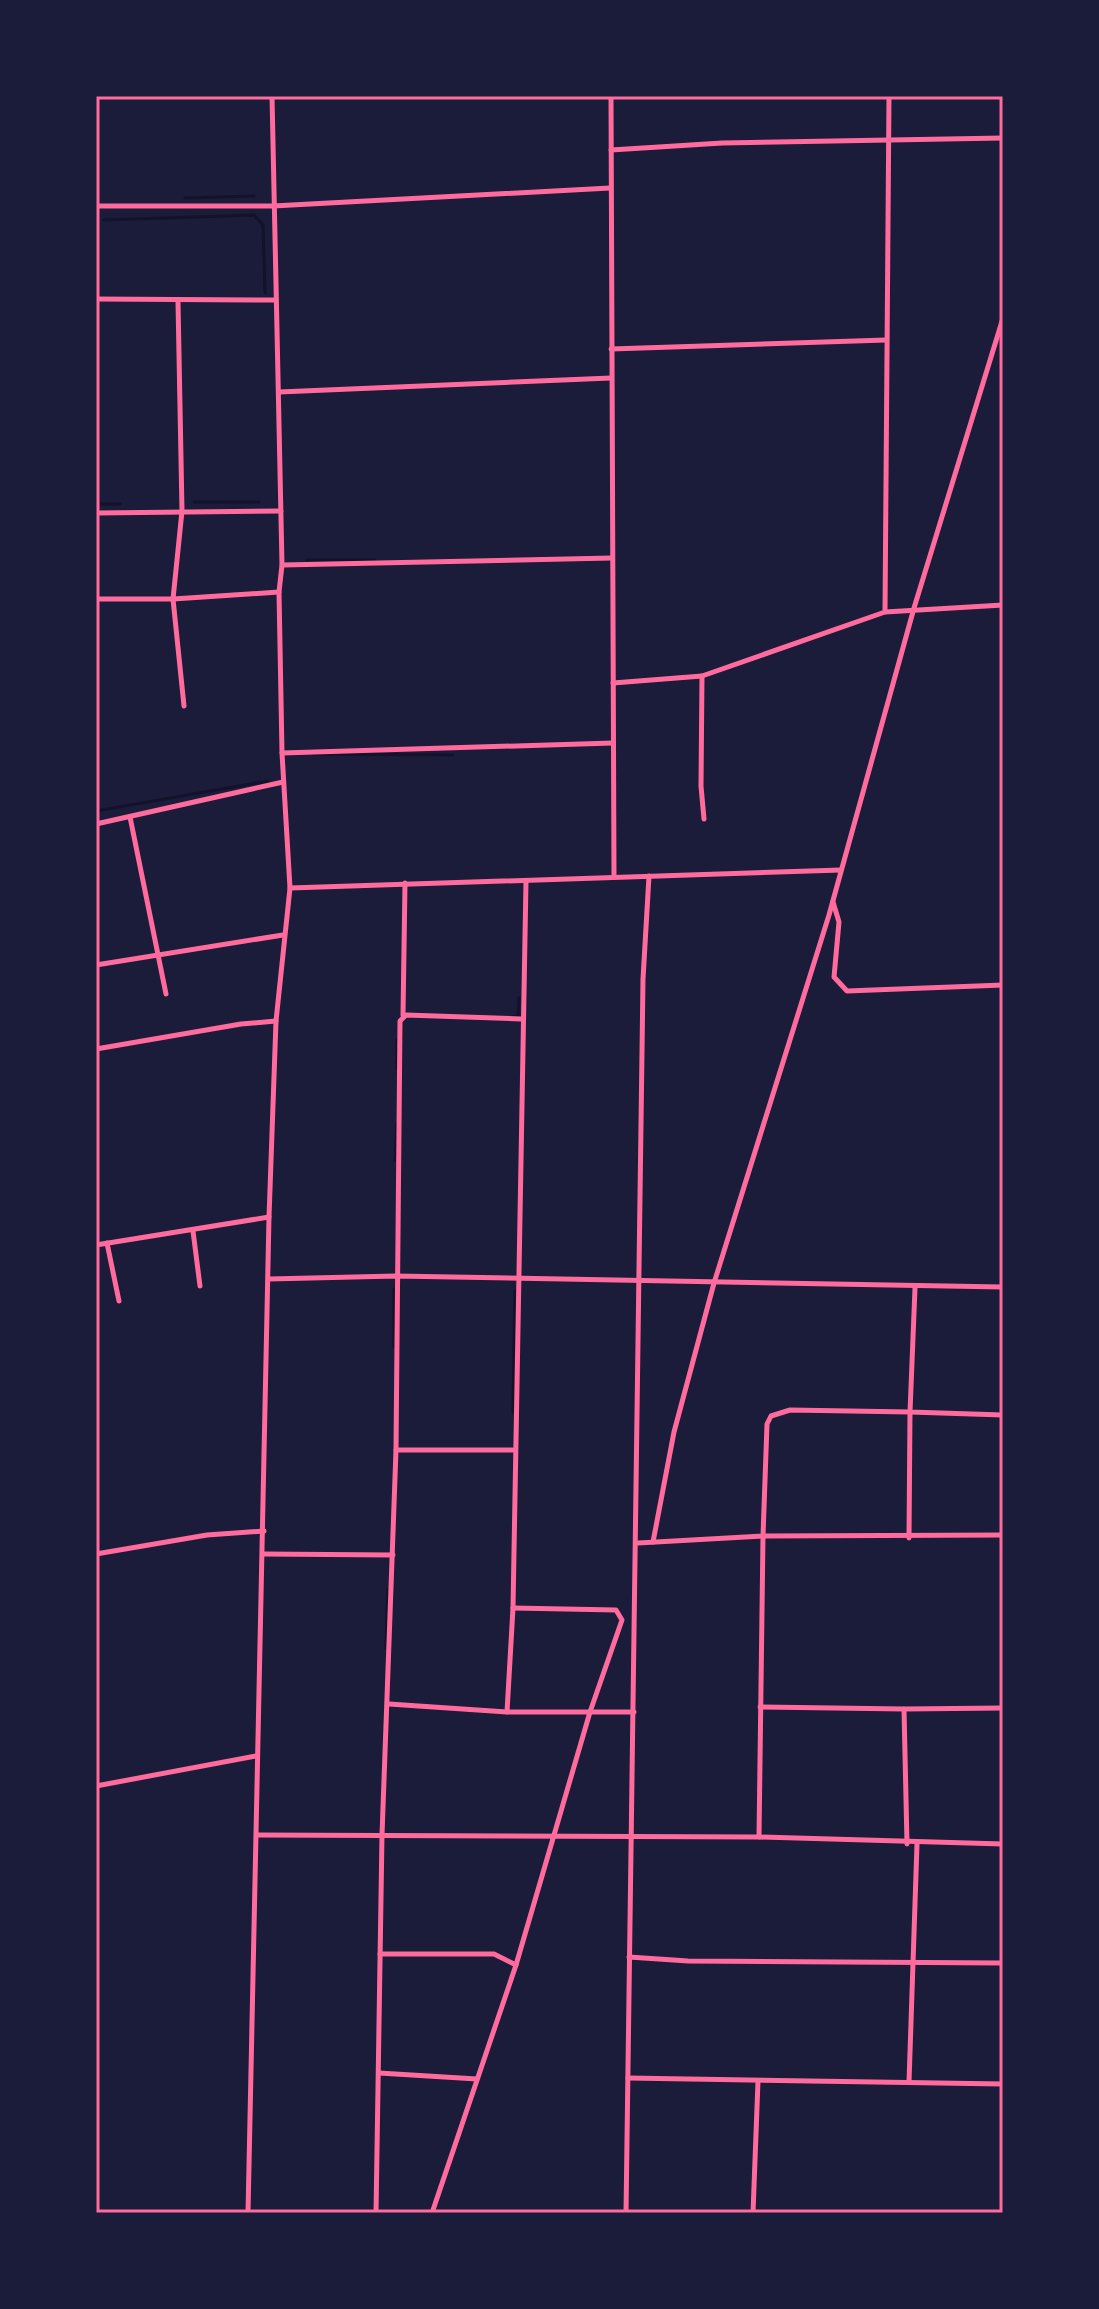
<svg xmlns="http://www.w3.org/2000/svg" width="1099" height="2309" font-family="'Nunito Sans',sans-serif">
<style>
.lines{fill:none;stroke-linecap:round;stroke-linejoin:round}
.stream{stroke:#12122b;stroke-width:3}
.minor{stroke:#ff6b9d;stroke-width:5}
.neatline{fill:none;stroke:#ff6b9d;stroke-width:3}
</style>
<rect width="100%" height="100%" fill="#1b1b3a"/>
<g class="lines">
<g class="stream">
<polyline points="185,198 254,196"/>
<polyline points="104,220 254,215 263,225 265,293"/>
<polyline points="194,502 259,502"/>
<polyline points="96,504 120,504"/>
<polyline points="307,560 375,560"/>
<polyline points="313,754 453,755"/>
<polyline points="96,811 268,781"/>
<polyline points="512,1017 518,1016 519,998"/>
<polyline points="397,1040 397,1068"/>
<polyline points="395,1160 397,1124"/>
<polyline points="394,1289 394,1347"/>
<polyline points="513,1412 515,1291"/>
<polyline points="386,1648 388,1589"/>
</g>
<g class="minor">
<polyline points="611,96 614,876"/>
<polyline points="611,150 722,143 1003,138"/>
<polyline points="96,206 273,206 610,188"/>
<polyline points="96,299 276,300"/>
<polyline points="178,302 182,511 173,599 184,706"/>
<polyline points="611,349 886,340"/>
<polyline points="279,392 611,378"/>
<polyline points="96,513 281,511"/>
<polyline points="282,565 612,558"/>
<polyline points="96,599 173,599 279,592"/>
<polyline points="885,612 889,96"/>
<polyline points="702,676 701,786 704,819"/>
<polyline points="613,683 702,676 885,612 1003,605"/>
<polyline points="282,753 613,743"/>
<polyline points="130,817 166,994"/>
<polyline points="96,824 283,782"/>
<polyline points="290,888 841,870"/>
<polyline points="833,902 839,922 834,977 847,991 1003,985"/>
<polyline points="96,965 283,935"/>
<polyline points="403,1015 405,883"/>
<polyline points="96,1049 241,1024 276,1021"/>
<polyline points="193,1231 200,1286"/>
<polyline points="107,1243 119,1301"/>
<polyline points="96,1245 269,1217"/>
<polyline points="269,1279 396,1276 1003,1287"/>
<polyline points="915,1288 910,1412 1003,1415"/>
<polyline points="396,1450 513,1450"/>
<polyline points="653,1542 674,1432 714,1283 829,915 914,608 1003,318"/>
<polyline points="638,1543 763,1536 767,1424 771,1416 790,1410 910,1412 909,1538"/>
<polyline points="96,1554 207,1535 264,1531"/>
<polyline points="263,1554 393,1555"/>
<polyline points="389,1704 507,1712 634,1712"/>
<polyline points="760,1707 904,1709 907,1844"/>
<polyline points="904,1709 1003,1708"/>
<polyline points="507,1712 513,1608 526,881"/>
<polyline points="96,1786 256,1756"/>
<polyline points="257,1835 759,1837 1003,1844"/>
<polyline points="759,1837 763,1536 1003,1535"/>
<polyline points="380,1954 494,1954 516,1965"/>
<polyline points="629,1957 688,1961 1003,1963"/>
<polyline points="379,2073 477,2079"/>
<polyline points="628,2078 1003,2084"/>
<polyline points="909,2082 917,1844"/>
<polyline points="248,2213 269,1217 276,1021 290,888 282,753 279,592 282,565 272,96"/>
<polyline points="376,2213 382,1835 396,1450 400,1021 406,1015 521,1019"/>
<polyline points="432,2213 516,1965 590,1712 622,1620 616,1610 513,1608"/>
<polyline points="626,2213 643,979 649,876"/>
<polyline points="753,2213 758,2081"/>
</g>
</g>
<rect width="1099" height="2309" fill="none" stroke="#1b1b3a" stroke-width="196"/>
<rect x="98" y="98" width="903" height="2113" class="neatline"/>
</svg>
